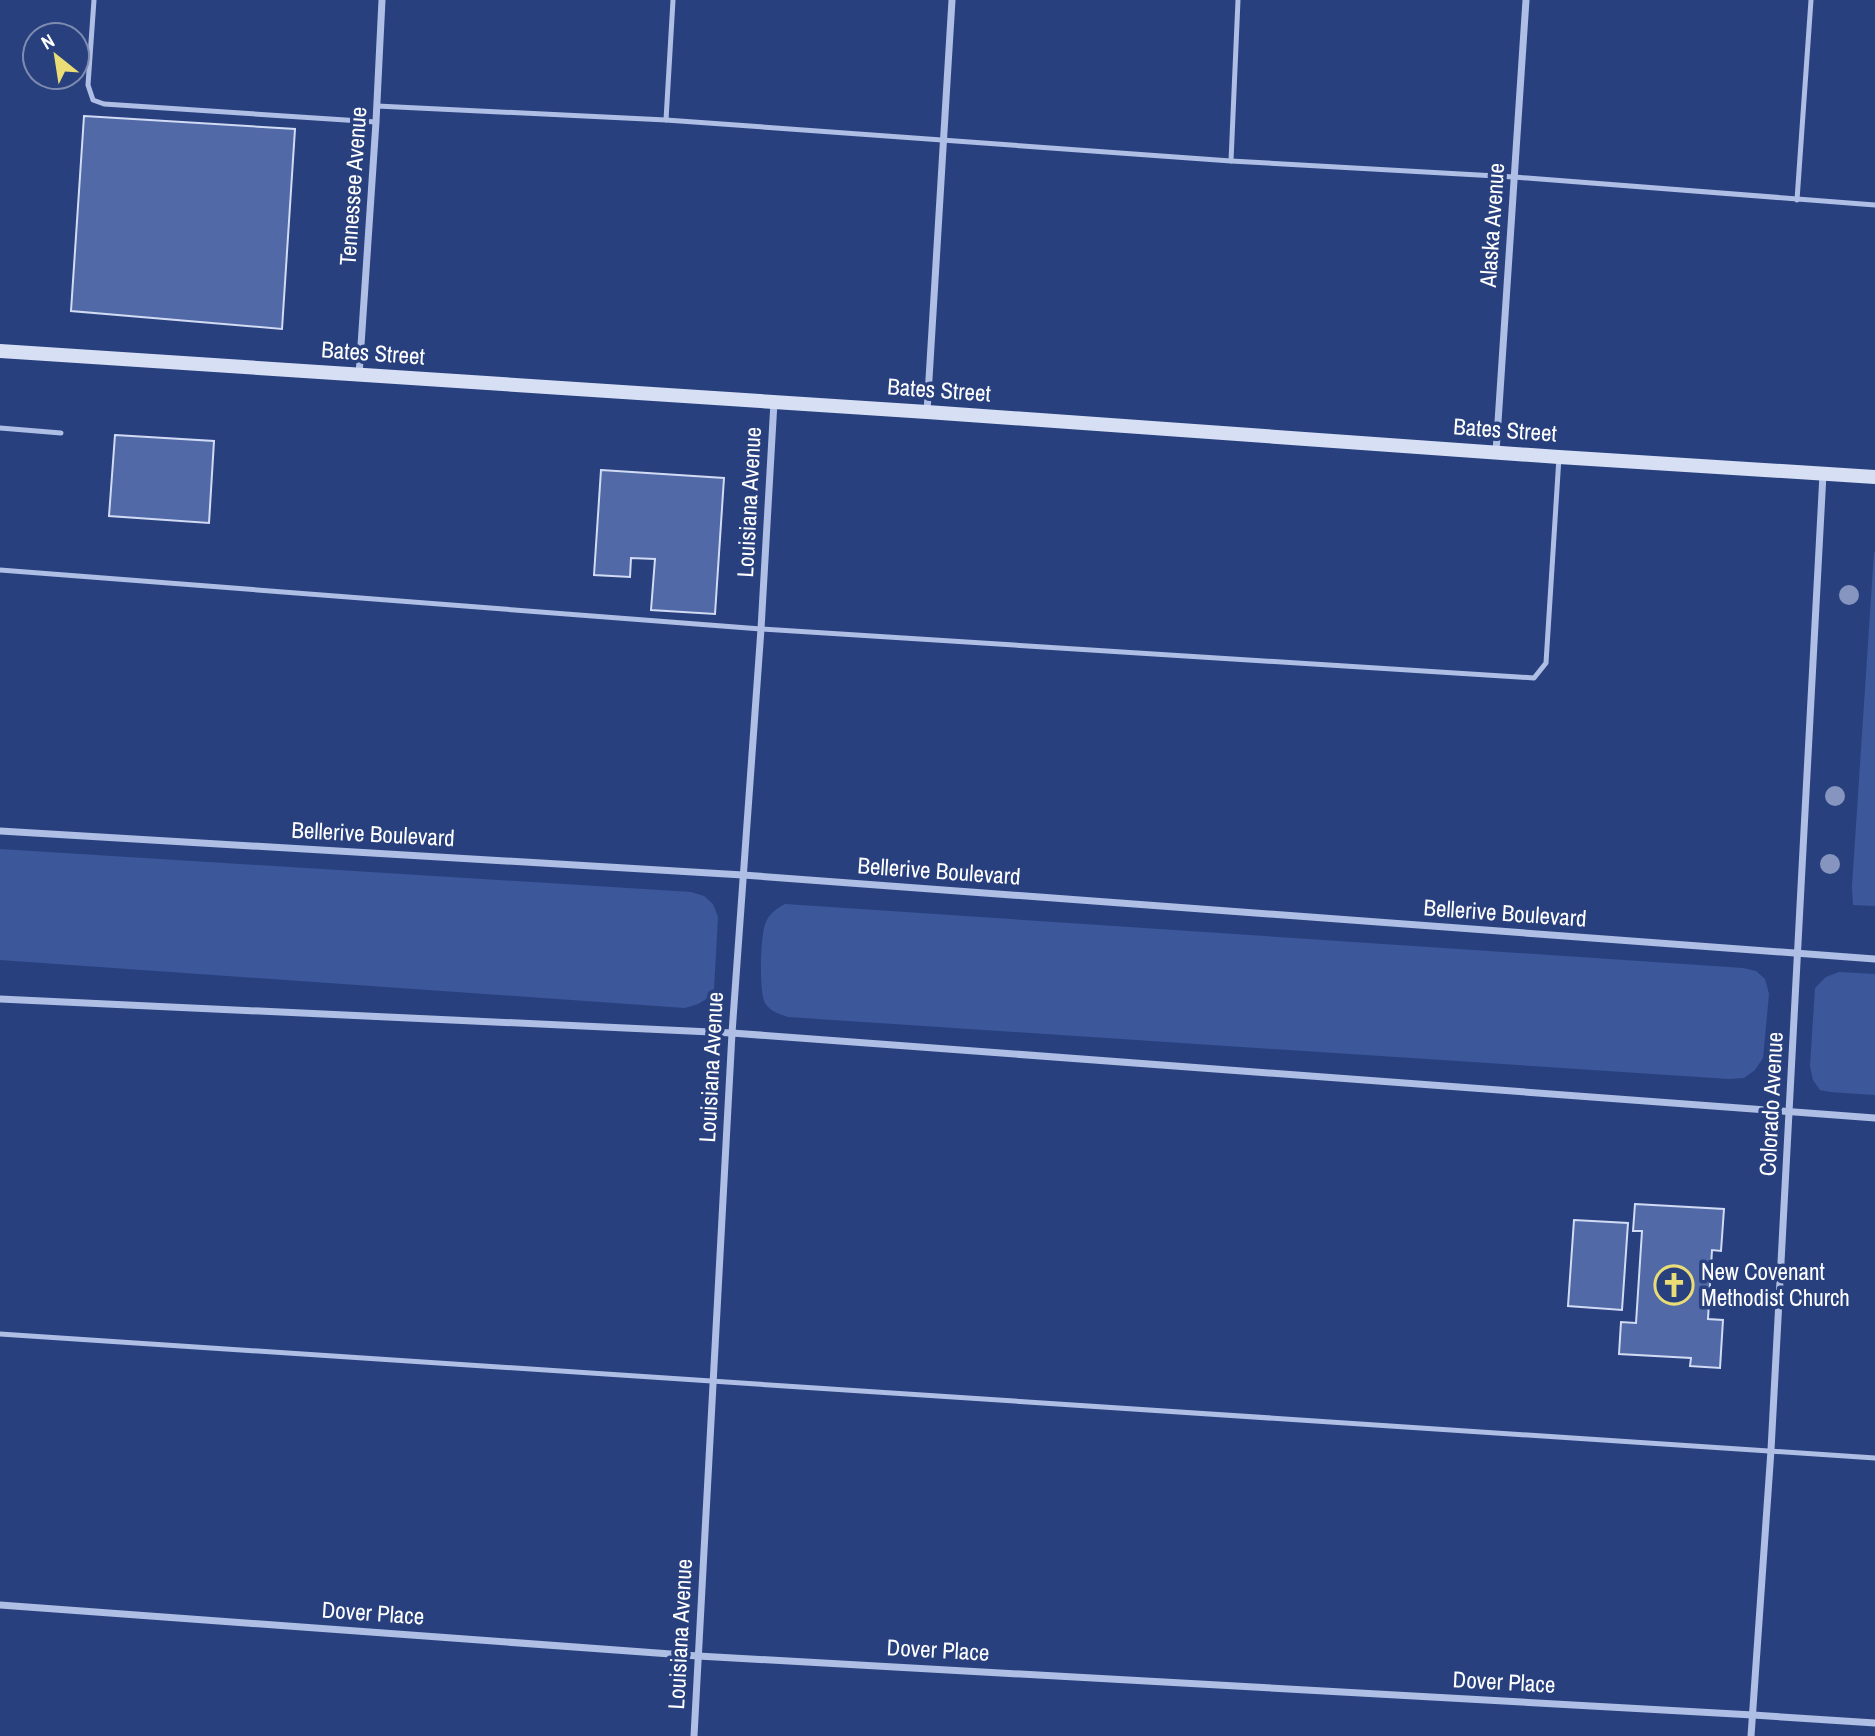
<svg xmlns="http://www.w3.org/2000/svg" width="1875" height="1736" font-family="'Archivo Narrow',sans-serif">
<style>
.green{fill:#3c589b}
.building{fill:#5169a6;stroke:#d1dbf4;stroke-width:2}
.lines{fill:none;stroke-linecap:round;stroke-linejoin:round}
.service{stroke:#afbee4;stroke-width:5}
.minor{stroke:#afbee4;stroke-width:7}
.secondary{stroke:#d7dff5;stroke-width:14}
.tree{fill:#8595bf}
.labels{text-anchor:middle;stroke-width:7;stroke-linejoin:round;paint-order:stroke}
.street-label{font-size:23px;fill:#fff;stroke:#29407e}
.poi-label{font-size:23px;fill:#fff;stroke:#29407e;text-anchor:start}
</style>
<rect width="100%" height="100%" fill="#29407e"/>
<g class="green">
<polygon points="1875,552 1875,906 1853,905 1852,886 1874,553"/>
<polygon points="0,849 691,892 704,896 713,904 718,917 714,989 706,999 698,1004 685,1008 0,960"/>
<path d="M785,904l958,64 13,3 9,8 4,15 -6,64 -8,12 -11,8 -15,1 -941,-62c-9,-3 -18,-6 -23,-14 -6,-11 -5,-69 1,-81 4,-9 10,-13 19,-18z"/>
<polygon points="1839,972 1875,974 1875,1095 1830,1092 1820,1090 1813,1080 1810,1066 1815,988 1826,977"/>
</g>
<g class="building">
<polygon points="84,116 295,129 282,329 71,311"/>
<polygon points="115,435 214,441 209,523 109,516"/>
<polygon points="601,470 724,478 715,614 651,610 655,559 631,558 630,577 594,575"/>
<polygon points="1635,1204 1724,1209 1721,1251 1712,1250 1708,1319 1723,1320 1720,1368 1690,1366 1691,1358 1619,1354 1621,1322 1636,1323 1642,1231 1633,1231"/>
<polygon points="1574,1220 1628,1223 1622,1310 1568,1306"/>
</g>
<g class="lines">
<g class="service">
<polyline points="94,0 88,85 93,100 104,104 376,122"/>
<polyline points="377,106 666,120 1231,161 1514,177 1875,205"/>
<polyline points="666,120 673,0"/>
<polyline points="1231,161 1238,0"/>
<polyline points="1797,200 1811,0"/>
<polyline points="0,428 61,433"/>
<polyline points="0,570 761,629 1534,678 1546,663 1559,457"/>
<polyline points="0,1334 1875,1458"/>
</g>
<g class="minor">
<polyline points="359,375 376,122 382,0"/>
<polyline points="927,412 952,0"/>
<polyline points="1496,452 1526,0"/>
<polyline points="0,831 743,875 1875,959"/>
<polyline points="0,999 732,1033 1875,1118"/>
<polyline points="0,1605 698,1656 1753,1715 1875,1723"/>
<polyline points="694,1736 732,1033 761,629 774,402"/>
<polyline points="1751,1736 1771,1450 1823,474"/>
</g>
<polyline class="secondary" points="0,351 927,412 1559,457 1875,477"/>
</g>
<g class="tree">
<circle cx="1849" cy="595" r="10"/>
<circle cx="1835" cy="796" r="10"/>
<circle cx="1830" cy="864" r="10"/>
</g>
<defs>
<g id="church-ring" transform="scale(2.0125)"><circle r="9.5" fill="#29407e" stroke="#ebdd76" stroke-width="1.5"/><path d="M-1.2-6h2.4v3.5h3.3v2.4h-3.3V6h-2.4V-.1h-3.3v-2.4h3.3Z" fill="#ebdd76"/></g>
</defs>
<g fill-rule="evenodd">
<use href="#church-ring" x="1674" y="1285"/>
</g>
<g class="labels">
<g class="street-label">
<text transform="translate(353 186) rotate(-86)" y="8">Tennessee Avenue</text>
<text transform="translate(1492 225) rotate(-86)" y="8">Alaska Avenue</text>
<text transform="translate(373 353) rotate(4)" y="8">Bates Street</text>
<text transform="translate(939 390) rotate(4)" y="8">Bates Street</text>
<text transform="translate(1505 430) rotate(4)" y="8">Bates Street</text>
<text transform="translate(749 502) rotate(-87)" y="8">Louisiana Avenue</text>
<text transform="translate(373 834) rotate(3)" y="8">Bellerive Boulevard</text>
<text transform="translate(939 871) rotate(4)" y="8">Bellerive Boulevard</text>
<text transform="translate(1505 913) rotate(4)" y="8">Bellerive Boulevard</text>
<text transform="translate(711 1067) rotate(-87)" y="8">Louisiana Avenue</text>
<text transform="translate(1771 1104) rotate(-87)" y="8">Colorado Avenue</text>
<text transform="translate(373 1613) rotate(4)" y="8">Dover Place</text>
<text transform="translate(680 1634) rotate(-87)" y="8">Louisiana Avenue</text>
<text transform="translate(938 1650) rotate(3)" y="8">Dover Place</text>
<text transform="translate(1504 1682) rotate(3)" y="8">Dover Place</text>
</g>
<g class="poi-label">
<text x="1701" y="1280">New Covenant<tspan x="1701" dy="26">Methodist Church</tspan></text>
</g>
</g>
<g transform="translate(56 56) rotate(330)"><circle r="33" fill="#29407e" stroke="#7f8cb2" stroke-width="2"/>
<path d="M0-5L12 26L0 18L-12 26Z" fill="#ebdd76"/>
<text y="-10" font-size="19" font-weight="bold" text-anchor="middle" fill="#ffffff">N</text>
</g>
</svg>
